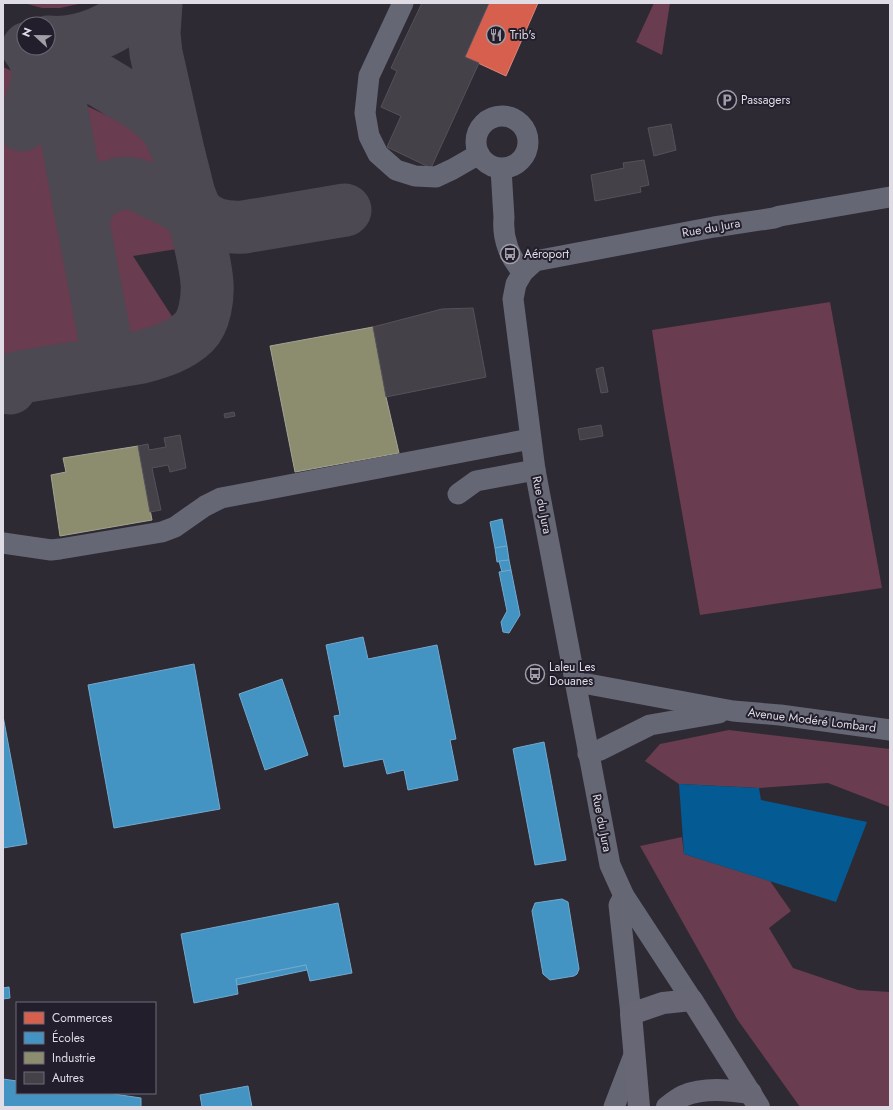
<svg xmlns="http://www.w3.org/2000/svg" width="893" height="1110" font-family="Jost,sans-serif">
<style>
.green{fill:#693c4f}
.water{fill:#045a93}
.shops{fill:#d6604d;stroke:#d9857b}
.schools{fill:#4393c3;stroke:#72a9ce}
.industry{fill:#8c8c6e;stroke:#a5a492}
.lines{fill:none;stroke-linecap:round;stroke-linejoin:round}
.taxiway{stroke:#4c4952;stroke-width:53}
.building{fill:#454148;stroke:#565159}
.minor{stroke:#666774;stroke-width:21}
.major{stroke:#686775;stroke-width:22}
.labels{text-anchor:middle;stroke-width:4;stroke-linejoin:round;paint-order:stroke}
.poi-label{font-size:12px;fill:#dfdce6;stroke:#231e2c;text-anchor:start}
.street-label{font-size:12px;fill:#dfdce6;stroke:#231e2c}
</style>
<rect width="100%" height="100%" fill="#2e2a34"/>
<g class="green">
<polygon points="24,3 83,3 60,8 42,8"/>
<polygon points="654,3 670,3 662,55 636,42"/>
<polygon points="3,67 21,75 3,111"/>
<polygon points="61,94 132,127 155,141 183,248 133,256 175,321 172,327 165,332 3,372 3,115 22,125 43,134"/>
<polygon points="830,302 882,588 700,615 664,410 652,330"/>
<polygon points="729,730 890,749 890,807 828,783 759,788 679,784 645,761 660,744"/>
<polygon points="682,837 684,854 770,881 791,911 769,928 793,968 858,990 890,992 890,1107 800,1107 737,1019 640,846"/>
</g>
<polygon class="water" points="679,784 759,788 761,800 867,822 836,902 684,854"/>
<polygon class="shops" points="489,3 538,3 506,76 465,57"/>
<g class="schools">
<polygon points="502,519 507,546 495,548 490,522"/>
<polygon points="507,546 509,560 497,562 495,548"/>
<polygon points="509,560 511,570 502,572 499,561"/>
<polygon points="511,570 520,615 509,633 503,632 501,622 507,611 499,572"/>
<polygon points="363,637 368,659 437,645 456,739 450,740 458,780 408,790 404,770 387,774 383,759 344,767 334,716 340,715 326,645"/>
<polygon points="194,664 220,809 114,828 88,685"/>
<polygon points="282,679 308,755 265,770 239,694"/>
<polygon points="3,716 27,844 3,848"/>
<polygon points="544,742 566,860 535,865 513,749 516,748"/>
<polygon points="562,899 568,902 579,969 577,974 574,976 550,980 543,974 532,911 535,903"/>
<polygon points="338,903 352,973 310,981 306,965 236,979 238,994 194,1003 181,934"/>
<polygon points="306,965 307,970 237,985 236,979"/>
<polygon points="9,987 10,998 3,999 3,988"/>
<polygon points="3,1079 17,1081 17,1093 107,1093 141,1098 141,1107 3,1107"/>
<polygon points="248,1086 252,1107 202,1107 200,1095"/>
</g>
<g class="industry">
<polygon points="373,327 386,397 399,453 295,472 270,346"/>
<polygon points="138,446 152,520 60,536 51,475 66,472 63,458"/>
</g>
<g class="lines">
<g class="taxiway">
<path d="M48,42c33,3 71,-13 93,-39"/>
<polyline points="36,48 49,63 56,82 105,339"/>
<path d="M38,48c29,13 57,29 84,46 16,9 32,18 44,33 6,8 9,18 13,28l-23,-102 -2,-19 2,-31"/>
<path d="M22,125c10,-24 26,-53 6,-77"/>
<path d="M190,197c2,4 3,8 5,12 12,17 31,19 49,18l101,-17"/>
<path d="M83,225c1,-5 2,-11 3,-16 8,-19 32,-30 51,-24 6,2 12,5 17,8 12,5 26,11 35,20 3,4 5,9 8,14"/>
<path d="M10,388l1,-4 3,-5 7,-2 121,-20c18,-5 38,-11 52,-25 11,-11 14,-34 13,-49 -1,-15 -5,-30 -8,-45 -6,-28 -13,-56 -20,-83"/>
</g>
</g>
<g class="building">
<polygon points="422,3 489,3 465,57 479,63 431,168 387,147 401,116 381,107 397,71 391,68"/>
<polygon points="671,124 676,150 654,156 648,128"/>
<polygon points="644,160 649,185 640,187 641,192 595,201 591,175 624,168 623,163"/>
<polygon points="473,308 486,377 386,397 373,327 442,309"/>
<polygon points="603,367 608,392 601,393 596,369"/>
<polygon points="234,412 235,416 225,418 224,414"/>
<polygon points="601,425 603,436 580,440 578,429"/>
<polygon points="180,435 186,468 170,472 168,465 152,468 161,510 150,512 138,446 148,444 149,450 166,447 164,438"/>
</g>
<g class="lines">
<g class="minor">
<polyline points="403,3 369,76 365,113 369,136 378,154 396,170 415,176 436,177 453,169 479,154"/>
<circle cx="502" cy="142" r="26"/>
<path d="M501,169l3,49c-2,20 6,41 19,54"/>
<polyline points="458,494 476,481 535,470"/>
<polyline points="3,543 51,550 60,549 162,532 175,527 205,506 221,498 530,439"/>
<polyline points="576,685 588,684 733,711 780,715 890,730"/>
<polyline points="588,754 600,750 650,725 719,713"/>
<polyline points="624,896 619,905 631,1014"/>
<polyline points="692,1000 624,896 610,865 535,470 513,299 516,284 523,272 535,261 714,227 774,218 780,216 890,197"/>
<polyline points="614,1107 634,1055"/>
</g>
<g class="major">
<polyline points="639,1107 631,1014 663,1003 692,1000 759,1107"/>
<path d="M667,1107c5,-4 10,-8 16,-11 21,-9 46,-6 68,-3"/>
</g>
</g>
<defs>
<g id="restaurant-ring" transform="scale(1)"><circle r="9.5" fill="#231e2c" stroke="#a19ea8" stroke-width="1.5"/><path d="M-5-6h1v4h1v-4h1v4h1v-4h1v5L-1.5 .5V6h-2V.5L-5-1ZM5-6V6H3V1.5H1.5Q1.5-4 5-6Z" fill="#a19ea8"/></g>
<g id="parking-ring" transform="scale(1)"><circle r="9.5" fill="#231e2c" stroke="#a19ea8" stroke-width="1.5"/><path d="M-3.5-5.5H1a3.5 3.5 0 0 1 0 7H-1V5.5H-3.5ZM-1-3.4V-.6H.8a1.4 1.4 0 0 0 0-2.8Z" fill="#a19ea8"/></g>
<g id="bus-ring" transform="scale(1)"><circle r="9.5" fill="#231e2c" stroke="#a19ea8" stroke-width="1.5"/><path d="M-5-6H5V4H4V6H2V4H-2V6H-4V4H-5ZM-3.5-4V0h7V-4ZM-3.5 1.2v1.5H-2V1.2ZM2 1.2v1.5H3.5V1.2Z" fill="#a19ea8"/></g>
</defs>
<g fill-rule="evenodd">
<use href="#restaurant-ring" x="496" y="35"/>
<use href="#parking-ring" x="727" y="100"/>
<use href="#bus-ring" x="510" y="254"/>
<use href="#bus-ring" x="535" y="674"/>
</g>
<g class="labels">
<g class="poi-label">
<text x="510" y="39">Trib's</text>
<text x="741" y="104">Passagers</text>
<text x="524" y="258">Aéroport</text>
<text x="549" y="671">Laleu Les<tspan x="549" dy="14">Douanes</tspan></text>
</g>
<g class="street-label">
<text transform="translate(711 228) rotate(-10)" y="4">Rue du Jura</text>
<text transform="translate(542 505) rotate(79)" y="4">Rue du Jura</text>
<text transform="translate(812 720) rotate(7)" y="4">Avenue Modéré Lombard</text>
<text transform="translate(602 823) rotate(79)" y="4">Rue du Jura</text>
</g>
</g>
<rect width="893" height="1110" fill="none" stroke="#dfdce6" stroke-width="8"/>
<rect x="16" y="1002" width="140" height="92" fill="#231e2c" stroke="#6e6a76"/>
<rect x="24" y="1012" width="20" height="12" fill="#d6604d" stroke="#6e6a76"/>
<text x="52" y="1022" font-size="12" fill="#dfdce6">Commerces</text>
<rect x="24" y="1032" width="20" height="12" fill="#4393c3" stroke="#6e6a76"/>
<text x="52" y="1042" font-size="12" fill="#dfdce6">Écoles</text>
<rect x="24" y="1052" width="20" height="12" fill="#8c8c6e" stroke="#6e6a76"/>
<text x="52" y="1062" font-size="12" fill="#dfdce6">Industrie</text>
<rect x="24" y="1072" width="20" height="12" fill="#454148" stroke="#6e6a76"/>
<text x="52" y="1082" font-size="12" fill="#dfdce6">Autres</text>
<g transform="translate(36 36) rotate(292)"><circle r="19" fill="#231e2c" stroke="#6e6a76"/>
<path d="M0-3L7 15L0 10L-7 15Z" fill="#a19ea8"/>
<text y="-6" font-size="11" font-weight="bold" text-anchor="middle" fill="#dfdce6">N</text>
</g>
</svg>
